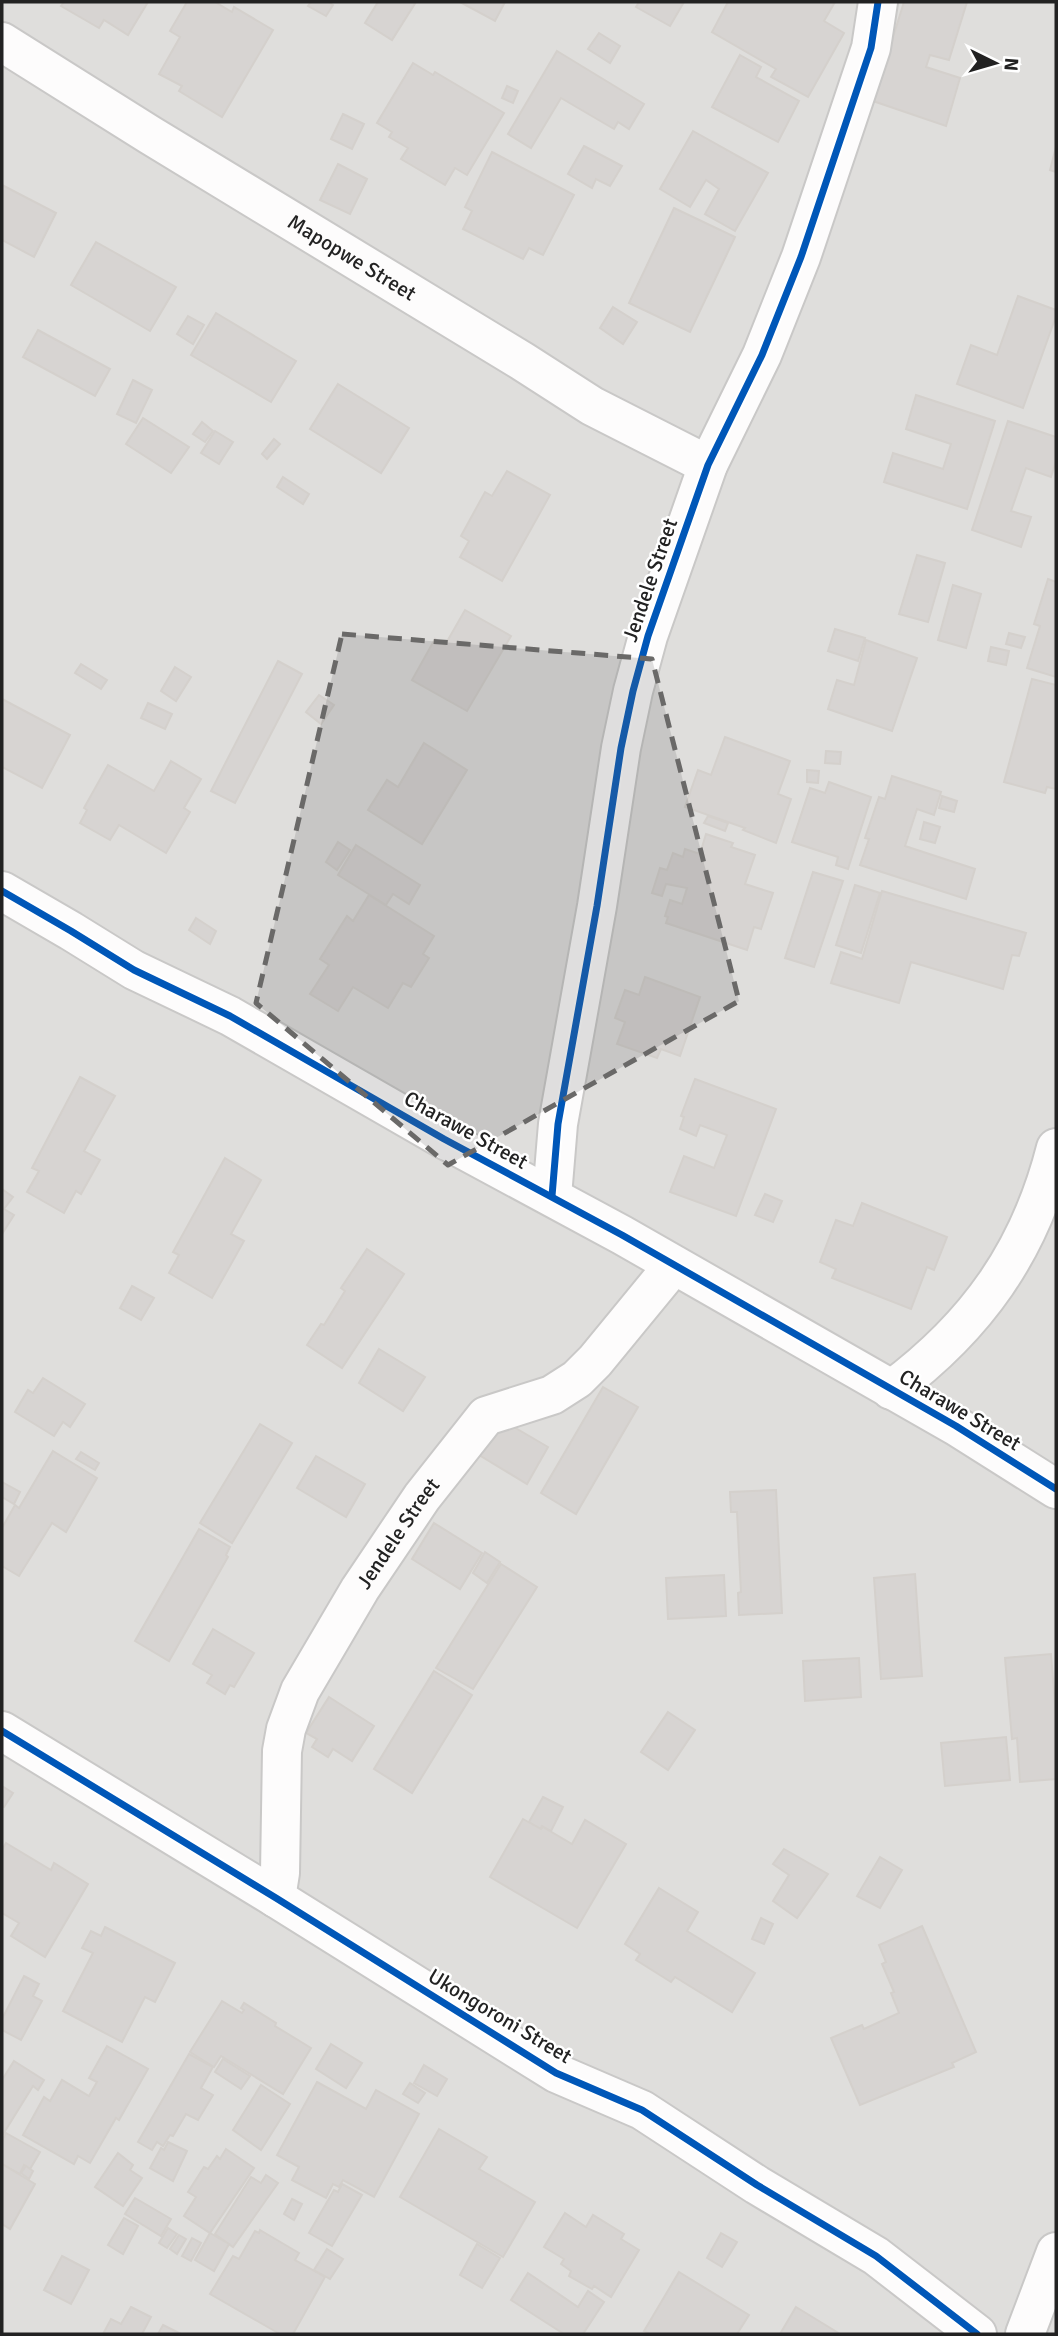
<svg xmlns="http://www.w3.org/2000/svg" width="1058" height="2336" font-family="Signika,sans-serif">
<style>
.residential{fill:#dfdedc}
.building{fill:#d7d4d2;stroke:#d4d0cc;stroke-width:2}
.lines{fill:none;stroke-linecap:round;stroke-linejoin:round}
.street-casing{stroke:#c9c8c7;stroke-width:42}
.street{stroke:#fdfcfc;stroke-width:38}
.cycleway-casing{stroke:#fff;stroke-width:11}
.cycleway{stroke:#0057b8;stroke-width:7}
.marked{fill:#6a6968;fill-opacity:0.2;stroke:#6a6968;stroke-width:5;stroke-dasharray:14 9;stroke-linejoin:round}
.labels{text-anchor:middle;stroke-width:5;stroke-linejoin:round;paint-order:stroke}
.street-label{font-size:21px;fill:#222;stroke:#fff}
</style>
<rect width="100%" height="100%" fill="#f0eeeb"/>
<rect class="residential" x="2" y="2" width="1054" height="2332"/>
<g class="building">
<polygon points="64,2 148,2 128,35 104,20 99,28 61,6"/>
<polygon points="187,2 215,2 232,12 234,7 273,30 222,117 179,91 182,86 159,74 180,37 170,31"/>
<polygon points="311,2 328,2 333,5 326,16 308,6"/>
<polygon points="378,2 416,2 392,40 365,23"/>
<polygon points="460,2 505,2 495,21"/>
<polygon points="639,2 684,2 670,26 636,7"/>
<polygon points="728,2 835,2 824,21 844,33 808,97 771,77 776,69 712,32"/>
<polygon points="904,2 967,2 949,60 930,55 926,67 960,78 946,126 873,101"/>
<polygon points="599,33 620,46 610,63 588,49"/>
<polygon points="557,51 644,104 629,129 618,122 614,129 561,98 531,148 508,134"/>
<polygon points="740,55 761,67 756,77 799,101 778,142 712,107"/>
<polygon points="413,63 433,75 435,72 504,113 467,175 455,168 445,185 401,159 408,148 389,137 392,132 377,123"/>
<polygon points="507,86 518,91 513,103 502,98"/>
<polygon points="343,114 364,124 352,149 331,139"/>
<polygon points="693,131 768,173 735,231 705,214 719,189 706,180 690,207 660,189"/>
<polygon points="584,146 622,166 610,186 596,179 592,188 568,174"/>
<polygon points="1056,147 1056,172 1050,170"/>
<polygon points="492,152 574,195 543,255 529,248 523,259 463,229 472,211 465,207"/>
<polygon points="338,164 367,179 350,214 320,200"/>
<polygon points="2,185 56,213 34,257 2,240"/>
<polygon points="674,208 735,237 690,332 629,303"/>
<polygon points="96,242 176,287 150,331 71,285"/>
<polygon points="1018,296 1056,310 1056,316 1023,408 957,384 971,345 997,355"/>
<polygon points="613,307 637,322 623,344 600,328"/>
<polygon points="216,313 296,361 271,402 191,355"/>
<polygon points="188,316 204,325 193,344 177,334"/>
<polygon points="38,330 110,369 95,396 23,357"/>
<polygon points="133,380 152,390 136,423 117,414"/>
<polygon points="338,384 409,428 381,473 310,429"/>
<polygon points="916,395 995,421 967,509 884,482 893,453 943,469 951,444 906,429"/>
<polygon points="143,418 189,447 171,473 126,444"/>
<polygon points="1008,421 1056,437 1056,461 1051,477 1026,468 1011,511 1031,517 1021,547 972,530"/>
<polygon points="202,422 213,431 205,442 193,434"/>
<polygon points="215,431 233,442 219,464 201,453"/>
<polygon points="274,439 280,444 267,459 262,454"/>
<polygon points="507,471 550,495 502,581 460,557 469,541 461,536 485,492 492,496"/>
<polygon points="283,477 309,494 303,504 277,487"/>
<polygon points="917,555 945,563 928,622 899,614"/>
<polygon points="1048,579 1056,582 1056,677 1027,668 1040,626 1034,624"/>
<polygon points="953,585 981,594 966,648 938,640"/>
<polygon points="465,610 511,636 467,711 412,680 435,639 445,645"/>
<polygon points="835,629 865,638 858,661 828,651"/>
<polygon points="1009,633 1025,637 1021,648 1006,644"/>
<polygon points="866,640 917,658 892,731 828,709 837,680 854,685"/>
<polygon points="991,647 1009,651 1006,665 988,661"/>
<polygon points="278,661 302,674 235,803 211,791"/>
<polygon points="81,664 107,680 101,689 75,673"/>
<polygon points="175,667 191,677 176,701 161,691"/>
<polygon points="1032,679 1056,685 1056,789 1047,787 1045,793 1004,782"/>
<polygon points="319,695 334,705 321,724 306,712"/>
<polygon points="2,699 70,735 42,788 2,767"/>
<polygon points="148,703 172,714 165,729 141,718"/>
<polygon points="725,737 790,761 778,794 791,799 776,843 743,830 745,828 685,807 698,770 711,775"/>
<polygon points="424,743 467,770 422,844 368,810 387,780 398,787"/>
<polygon points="826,751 841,752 840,764 825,763"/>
<polygon points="171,761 201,779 184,808 190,812 166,853 119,825 110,840 80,823 87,810 84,808 108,765 154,791"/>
<polygon points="807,770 819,771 818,783 807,782"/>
<polygon points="892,776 941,792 934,815 917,809 905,846 975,869 966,899 860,865 869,839 865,838 879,797 885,799"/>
<polygon points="829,782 871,797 848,869 836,865 838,857 792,842 810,788 825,793"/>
<polygon points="942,796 957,801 954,812 939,808"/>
<polygon points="708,816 728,823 725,831 704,823"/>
<polygon points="924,822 940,827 935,843 920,839"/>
<polygon points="706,834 733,843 731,847 755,855 745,884 773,893 761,929 754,927 747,950 666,923 668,917 665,916 670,900 682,904 687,888 666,884 662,896 652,893 660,868 667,870 673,853 683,857 685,849 700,854"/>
<polygon points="338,842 350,850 337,870 326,862"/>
<polygon points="356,845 420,885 409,904 393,894 386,905 338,875"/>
<polygon points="813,872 843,881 814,967 785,958"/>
<polygon points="855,885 880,893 861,953 836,945"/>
<polygon points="882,891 1026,933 1019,956 1012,955 1003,989 911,962 899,1003 831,983 841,952 862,959"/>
<polygon points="369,895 434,936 423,954 429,958 411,987 403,983 388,1008 353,987 338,1011 310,994 329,965 320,959 347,916 353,921"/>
<polygon points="196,918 216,931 210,944 189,930"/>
<polygon points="645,977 700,997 680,1056 661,1049 657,1058 617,1044 625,1022 615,1018 625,990 639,995"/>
<polygon points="80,1077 115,1096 84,1151 100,1160 81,1194 76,1191 64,1213 27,1192 39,1171 32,1168"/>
<polygon points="695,1079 776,1109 736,1216 670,1192 684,1156 714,1168 727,1135 700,1125 696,1136 680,1129 684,1117 681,1116"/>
<polygon points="225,1158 261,1180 231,1234 244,1241 212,1298 169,1273 179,1255 173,1252"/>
<polygon points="2,1189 13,1197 4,1209 14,1215 2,1234"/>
<polygon points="765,1194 782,1201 773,1222 755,1215"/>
<polygon points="862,1203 947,1237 934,1270 927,1267 911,1309 832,1278 836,1269 820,1262 836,1220 853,1226"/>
<polygon points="367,1249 404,1274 342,1368 307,1345 321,1324 324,1325 345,1291 341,1288"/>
<polygon points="132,1286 154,1298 141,1320 120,1308"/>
<polygon points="379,1349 425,1377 403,1411 359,1383"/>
<polygon points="43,1378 85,1404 70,1427 63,1422 54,1436 15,1412 28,1390 33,1393"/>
<polygon points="603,1387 638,1407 576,1514 541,1493"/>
<polygon points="495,1416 548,1447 527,1484 474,1452"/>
<polygon points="260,1424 292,1443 232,1543 200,1523"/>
<polygon points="53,1451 97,1478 66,1532 52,1523 19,1576 2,1566 2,1528 15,1505 19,1508"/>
<polygon points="81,1452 99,1463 95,1470 76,1459"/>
<polygon points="316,1456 365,1484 346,1517 297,1488"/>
<polygon points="2,1482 20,1492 14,1504 2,1497"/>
<polygon points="776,1490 782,1613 739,1615 738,1593 741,1592 737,1512 731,1512 730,1492"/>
<polygon points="434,1523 482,1553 460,1589 412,1559"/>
<polygon points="199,1529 230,1547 226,1555 228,1557 169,1661 135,1641"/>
<polygon points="485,1552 500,1562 487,1583 473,1573"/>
<polygon points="501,1564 537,1587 473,1689 436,1668"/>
<polygon points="915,1574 922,1676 881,1679 874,1578"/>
<polygon points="724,1575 726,1616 668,1619 666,1578"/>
<polygon points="213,1629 254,1653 234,1687 230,1685 225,1694 207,1683 212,1675 193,1664"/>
<polygon points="1051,1654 1056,1717 1056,1779 1020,1782 1017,1738 1012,1739 1005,1658"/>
<polygon points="859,1658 861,1697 805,1701 803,1661"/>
<polygon points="434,1671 472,1695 412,1793 374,1769"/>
<polygon points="329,1697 374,1726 352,1761 333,1749 328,1757 312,1747 317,1739 306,1733"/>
<polygon points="668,1712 695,1730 668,1770 641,1752"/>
<polygon points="1006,1737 1010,1780 945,1786 941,1743"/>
<polygon points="2,1786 13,1793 4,1807 2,1806"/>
<polygon points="543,1797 563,1807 551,1831 542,1826 540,1829 529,1822"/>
<polygon points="523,1819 541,1829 543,1827 572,1844 585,1820 626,1844 577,1928 490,1877"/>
<polygon points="6,1843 51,1870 54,1863 88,1884 45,1957 11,1936 19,1923 2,1913 2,1850"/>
<polygon points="784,1849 828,1874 797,1918 773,1901 789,1875 773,1864"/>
<polygon points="880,1857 902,1870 880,1908 857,1896"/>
<polygon points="659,1888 698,1912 687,1931 755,1973 732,2012 675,1977 671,1982 636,1960 640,1954 625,1944"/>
<polygon points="761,1918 773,1924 764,1944 752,1939"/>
<polygon points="922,1926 976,2052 952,2063 954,2067 860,2105 831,2038 862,2025 864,2029 899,2013 891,1993 894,1992 882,1964 886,1962 879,1945"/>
<polygon points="105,1927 175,1963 155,2002 145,1997 122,2042 63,2011 93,1953 82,1948 91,1931 101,1936"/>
<polygon points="24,1976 39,1984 33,1996 42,2001 21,2040 2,2030 2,2019"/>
<polygon points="222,2001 242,2013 244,2010 241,2008 244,2003 276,2023 275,2026 311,2048 283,2094 221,2056 214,2067 190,2052"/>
<polygon points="331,2044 362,2063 346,2088 316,2069"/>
<polygon points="107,2046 148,2069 119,2120 116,2118 90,2163 78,2156 74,2164 23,2135 44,2097 50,2101 62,2080 89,2096 97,2082 89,2078"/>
<polygon points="189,2054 213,2067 201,2088 213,2095 198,2120 186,2114 173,2136 170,2135 163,2146 157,2142 152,2150 138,2142"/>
<polygon points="223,2059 250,2076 241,2089 215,2072"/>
<polygon points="14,2061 44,2080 38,2090 33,2086 2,2136 2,2080"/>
<polygon points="424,2065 447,2079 437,2096 414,2083"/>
<polygon points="317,2082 366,2109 376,2090 419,2114 374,2197 343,2180 339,2187 333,2184 326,2198 292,2180 299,2167 277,2155"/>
<polygon points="410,2083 425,2093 418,2103 403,2094"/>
<polygon points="261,2085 290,2104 261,2150 233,2130"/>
<polygon points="439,2129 487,2157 479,2169 535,2202 503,2257 400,2197"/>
<polygon points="6,2133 40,2152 30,2169 24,2165 20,2174 2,2164 2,2141"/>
<polygon points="168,2142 187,2151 173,2181 150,2168 161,2148 164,2150"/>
<polygon points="226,2149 254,2168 210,2233 184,2216 196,2197 188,2192 204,2167 208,2169 217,2156 220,2159"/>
<polygon points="118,2153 133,2165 130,2170 142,2178 123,2206 95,2187"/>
<polygon points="2,2164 35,2184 10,2229 2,2224"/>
<polygon points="26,2166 33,2171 29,2179 21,2173"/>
<polygon points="266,2175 278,2183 233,2247 215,2234 251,2177 261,2183"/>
<polygon points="342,2184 362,2195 332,2246 309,2233 334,2190 338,2192"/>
<polygon points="135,2198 171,2219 161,2236 125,2214"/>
<polygon points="292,2199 302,2204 294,2220 284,2214"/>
<polygon points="565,2213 586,2227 593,2215 624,2234 621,2239 639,2250 611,2297 594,2286 592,2289 569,2276 571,2271 561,2264 564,2259 544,2247"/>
<polygon points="124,2218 138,2226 123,2254 108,2245"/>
<polygon points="168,2228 177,2234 167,2248 159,2243"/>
<polygon points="260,2230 299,2253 295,2260 325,2277 293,2334 280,2334 210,2294 233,2256 239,2259 255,2231 259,2233"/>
<polygon points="210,2233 229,2244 214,2271 195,2260"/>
<polygon points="721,2233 737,2242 722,2267 707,2258"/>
<polygon points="179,2235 186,2239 177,2254 170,2249"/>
<polygon points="192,2238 201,2243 191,2261 182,2256"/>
<polygon points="477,2244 500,2258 482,2288 460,2275"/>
<polygon points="327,2249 343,2259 330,2279 314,2270"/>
<polygon points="62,2256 89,2270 71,2304 44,2290"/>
<polygon points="679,2272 749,2315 737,2334 650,2334 644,2331"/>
<polygon points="528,2273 578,2307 588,2291 604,2302 583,2334 564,2334 511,2300"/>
<polygon points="131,2307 151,2317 142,2334 103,2334 111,2319 121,2324"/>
<polygon points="796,2307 840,2334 780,2334"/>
<polygon points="163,2325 181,2334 158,2334"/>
</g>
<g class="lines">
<g class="street-casing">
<g id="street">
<path id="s1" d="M2,42l148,93 372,226 70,45 116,59"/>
<polyline points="2,891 71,931 134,970 230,1016 444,1139 622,1235 956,1426 1056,1489"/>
<polyline points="552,1196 558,1124 597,906 621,748 633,691 648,636 708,465 762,355 801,257 871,48 878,2"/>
<path d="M891,1390c86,-64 139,-139 165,-242"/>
<polyline points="2,1731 276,1898 556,2073 642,2110 757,2185 876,2256 977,2334"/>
<path id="s2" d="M276,1898l4,-25 2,-122 4,-22 14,-38 60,-102 62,-92 64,-81 66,-21 25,-16 18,-18 78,-95"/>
<polyline points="1025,2334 1056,2252"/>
</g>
</g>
<use href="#street" class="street"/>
<g class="cycleway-casing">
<g id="cycleway">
<polyline points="2,891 71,931 134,970 230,1016 444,1139 622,1235 956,1426 1056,1489"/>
<polyline points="552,1196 558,1124 597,906 621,748 633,691 648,636 708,465 762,355 801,257 871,48 878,2"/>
<polyline points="2,1731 276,1898 556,2073 642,2110 757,2185 876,2256 977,2334"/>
</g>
</g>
<use href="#cycleway" class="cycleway"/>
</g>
<path class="marked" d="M342,634l310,25 87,342 -291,164 -192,-162z"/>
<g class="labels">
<g class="street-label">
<text dy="7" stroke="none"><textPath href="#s1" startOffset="411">Mapopwe Street</textPath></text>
<text transform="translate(650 580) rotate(-71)" y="7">Jendele Street</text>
<text transform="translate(466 1130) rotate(29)" y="7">Charawe Street</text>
<text transform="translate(960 1410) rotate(31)" y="7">Charawe Street</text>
<text dy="7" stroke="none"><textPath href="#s2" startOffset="396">Jendele Street</textPath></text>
<text transform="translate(500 2016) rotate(31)" y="7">Ukongoroni Street</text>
</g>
</g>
<rect width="1058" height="2336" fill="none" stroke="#222222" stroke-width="7"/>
<g transform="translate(995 63) rotate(95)" stroke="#ffffff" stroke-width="5" paint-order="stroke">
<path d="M0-5L12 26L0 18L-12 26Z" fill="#222222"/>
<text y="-10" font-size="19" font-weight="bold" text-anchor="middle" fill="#222222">N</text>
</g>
</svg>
